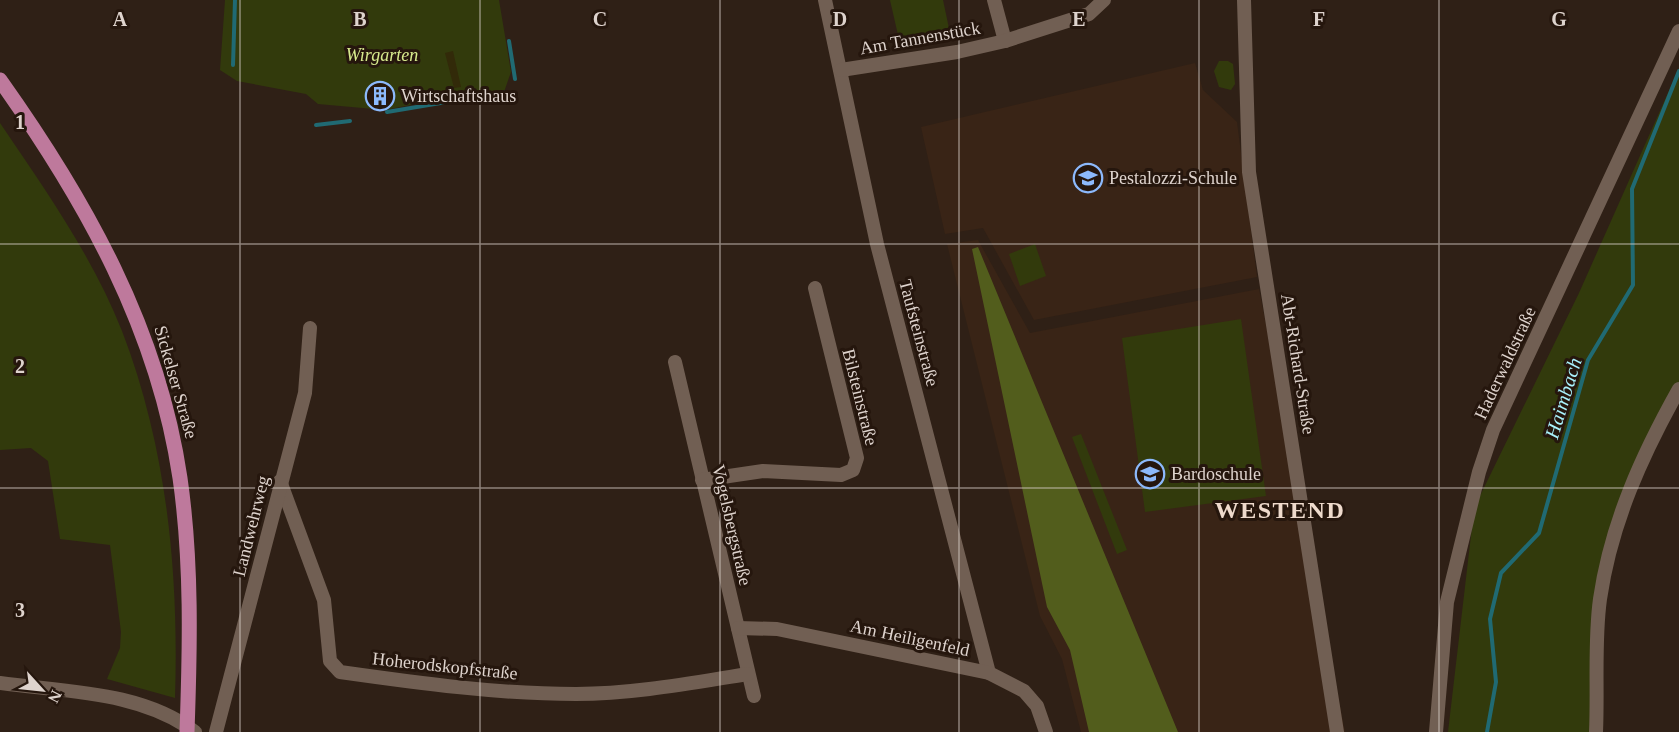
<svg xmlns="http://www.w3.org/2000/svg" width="1679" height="732" font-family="'Times New Roman',serif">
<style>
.built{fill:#392416}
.green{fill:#323a0c}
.forest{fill:#525d1c}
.sand{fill:#322a09}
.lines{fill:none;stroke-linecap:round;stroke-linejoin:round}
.stream{stroke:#206a73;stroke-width:4}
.minor{stroke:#715f53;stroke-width:14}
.major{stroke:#be799c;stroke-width:15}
.grid{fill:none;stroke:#ded3cd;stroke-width:1.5;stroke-opacity:0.55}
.labels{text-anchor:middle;stroke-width:6;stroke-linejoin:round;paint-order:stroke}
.street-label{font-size:18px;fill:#ded3cd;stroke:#25160d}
.park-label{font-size:18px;font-style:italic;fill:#d7ea8d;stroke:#25160d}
.poi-label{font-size:18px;fill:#ded3cd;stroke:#25160d;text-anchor:start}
.water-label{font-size:20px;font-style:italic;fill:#a9f1fb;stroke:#25160d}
.district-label{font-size:24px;font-weight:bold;letter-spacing:1.5px;fill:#eedacc;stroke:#25160d}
.grid-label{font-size:20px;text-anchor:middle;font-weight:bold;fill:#ded3cd;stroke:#25160d;stroke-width:6;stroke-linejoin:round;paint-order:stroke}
</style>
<rect width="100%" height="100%" fill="#2f2016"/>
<g class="built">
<polygon points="1195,63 1203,90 1237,122 1257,277 1034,320 983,228 945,234 921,127"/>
<polygon points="978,240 1030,333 1259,289 1345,732 1081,732 1062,659 1040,616 947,244"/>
</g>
<g class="green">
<polygon points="225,0 499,0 511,72 504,92 430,101 385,110 318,104 306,94 237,81 220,70"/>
<polygon points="890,0 943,0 951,38 901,48"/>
<polygon points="1219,61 1228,61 1233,64 1235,84 1231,90 1219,87 1214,71"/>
<polygon points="1679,68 1679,397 1646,456 1618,533 1602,619 1595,732 1448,732 1472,527 1478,500 1579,293"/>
<path d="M0,123c44,65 93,134 122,208 45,117 57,242 53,367l-68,-19 13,-31 1,-16 -11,-87 -50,-6 -12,-78 -17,-13 -31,2z"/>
<polygon points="1035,244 1046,276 1020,286 1009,254"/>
<polygon points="1241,319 1266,496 1145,512 1122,338"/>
<polygon points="1081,434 1127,550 1117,554 1072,437"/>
</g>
<polygon class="forest" points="978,247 1178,732 1089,732 1070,650 1047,607 972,249"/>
<polygon class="sand" points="453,51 461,87 454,88 445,53"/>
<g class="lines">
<g class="stream">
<polyline points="509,41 515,79"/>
<polyline points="233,65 235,0"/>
<polyline points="387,112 506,92"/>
<polyline points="316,125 350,121"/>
<polyline points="1487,732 1496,682 1490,619 1501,573 1539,533 1588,360 1633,285 1632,189 1679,71"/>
</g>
<g class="minor">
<polyline points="825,0 877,244 989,673"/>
<polyline points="994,0 1005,41"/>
<polyline points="1244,0 1249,172 1337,732"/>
<polyline points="841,70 957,52 1005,41 1089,14 1104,0"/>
<polyline points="675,362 754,696"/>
<polyline points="702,480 763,471 841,475 853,470 857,458 815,288"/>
<path d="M280,481l44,119 6,61 10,11c78,11 157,22 236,22 58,0 115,-11 172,-20"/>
<polyline points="738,628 777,629 989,673 1024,691 1037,706 1046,732"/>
<path d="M0,683c65,9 141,8 195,49"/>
<polyline points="216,732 305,393 310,328"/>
<polyline points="1436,732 1447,602 1479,472 1493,430 1679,31"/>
<path d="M1596,732c2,-44 -2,-90 4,-133 11,-76 42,-144 79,-210"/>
</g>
<path class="major" d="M0,80c86,121 158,249 180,398 12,84 10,169 7,254"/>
</g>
<path class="grid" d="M240,0v732M480,0v732M720,0v732M959,0v732M1199,0v732M1439,0v732M0,244h1679M0,488h1679"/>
<defs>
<g id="building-ring" transform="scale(1.5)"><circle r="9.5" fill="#25160d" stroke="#8cb9fc" stroke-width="1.5"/><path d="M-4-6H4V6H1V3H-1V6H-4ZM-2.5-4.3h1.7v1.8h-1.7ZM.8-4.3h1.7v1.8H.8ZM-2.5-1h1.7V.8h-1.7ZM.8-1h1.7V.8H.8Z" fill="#8cb9fc"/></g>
<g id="school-ring" transform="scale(1.5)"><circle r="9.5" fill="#25160d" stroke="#8cb9fc" stroke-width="1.5"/><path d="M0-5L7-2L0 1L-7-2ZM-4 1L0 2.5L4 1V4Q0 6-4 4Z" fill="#8cb9fc"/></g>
</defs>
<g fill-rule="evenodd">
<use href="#building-ring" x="380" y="96"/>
<use href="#school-ring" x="1088" y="178"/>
<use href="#school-ring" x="1150" y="474"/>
</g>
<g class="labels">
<g class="street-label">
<text transform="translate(920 38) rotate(-10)" y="6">Am Tannenstück</text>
<text transform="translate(919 333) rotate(75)" y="6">Taufsteinstraße</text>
<text transform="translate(1505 363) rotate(-65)" y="6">Haderwaldstraße</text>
<text transform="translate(1298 364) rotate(81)" y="6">Abt-Richard-Straße</text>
<text transform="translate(176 382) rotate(74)" y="6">Sickelser Straße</text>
<text transform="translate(860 397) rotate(76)" y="6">Bilsteinstraße</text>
<text transform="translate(732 525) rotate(77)" y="6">Vogelsbergstraße</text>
<text transform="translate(251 526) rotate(-76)" y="6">Landwehrweg</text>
<text transform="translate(910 638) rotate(12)" y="6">Am Heiligenfeld</text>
<text transform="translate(445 666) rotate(6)" y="6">Hoherodskopfstraße</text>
</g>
<g class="park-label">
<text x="382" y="61">Wirgarten</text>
</g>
<g class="poi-label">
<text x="401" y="102">Wirtschaftshaus</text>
<text x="1109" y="184">Pestalozzi-Schule</text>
<text x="1171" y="480">Bardoschule</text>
</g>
<g class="water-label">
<text transform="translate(1563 398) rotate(-73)" y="7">Haimbach</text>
</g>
<g class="district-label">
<text x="1280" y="518">WESTEND</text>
</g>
</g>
<g class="grid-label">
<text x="120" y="26">A</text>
<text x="360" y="26">B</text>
<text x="600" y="26">C</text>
<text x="840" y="26">D</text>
<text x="1079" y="26">E</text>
<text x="1319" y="26">F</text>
<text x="1559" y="26">G</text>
<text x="20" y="129">1</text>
<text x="20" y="373">2</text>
<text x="20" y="617">3</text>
</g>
<g transform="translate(42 690) rotate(117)" stroke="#25160d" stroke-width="4.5" paint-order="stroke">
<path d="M0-4.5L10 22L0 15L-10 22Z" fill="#ded3cd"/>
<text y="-9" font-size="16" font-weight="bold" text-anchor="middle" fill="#ded3cd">N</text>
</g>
</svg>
